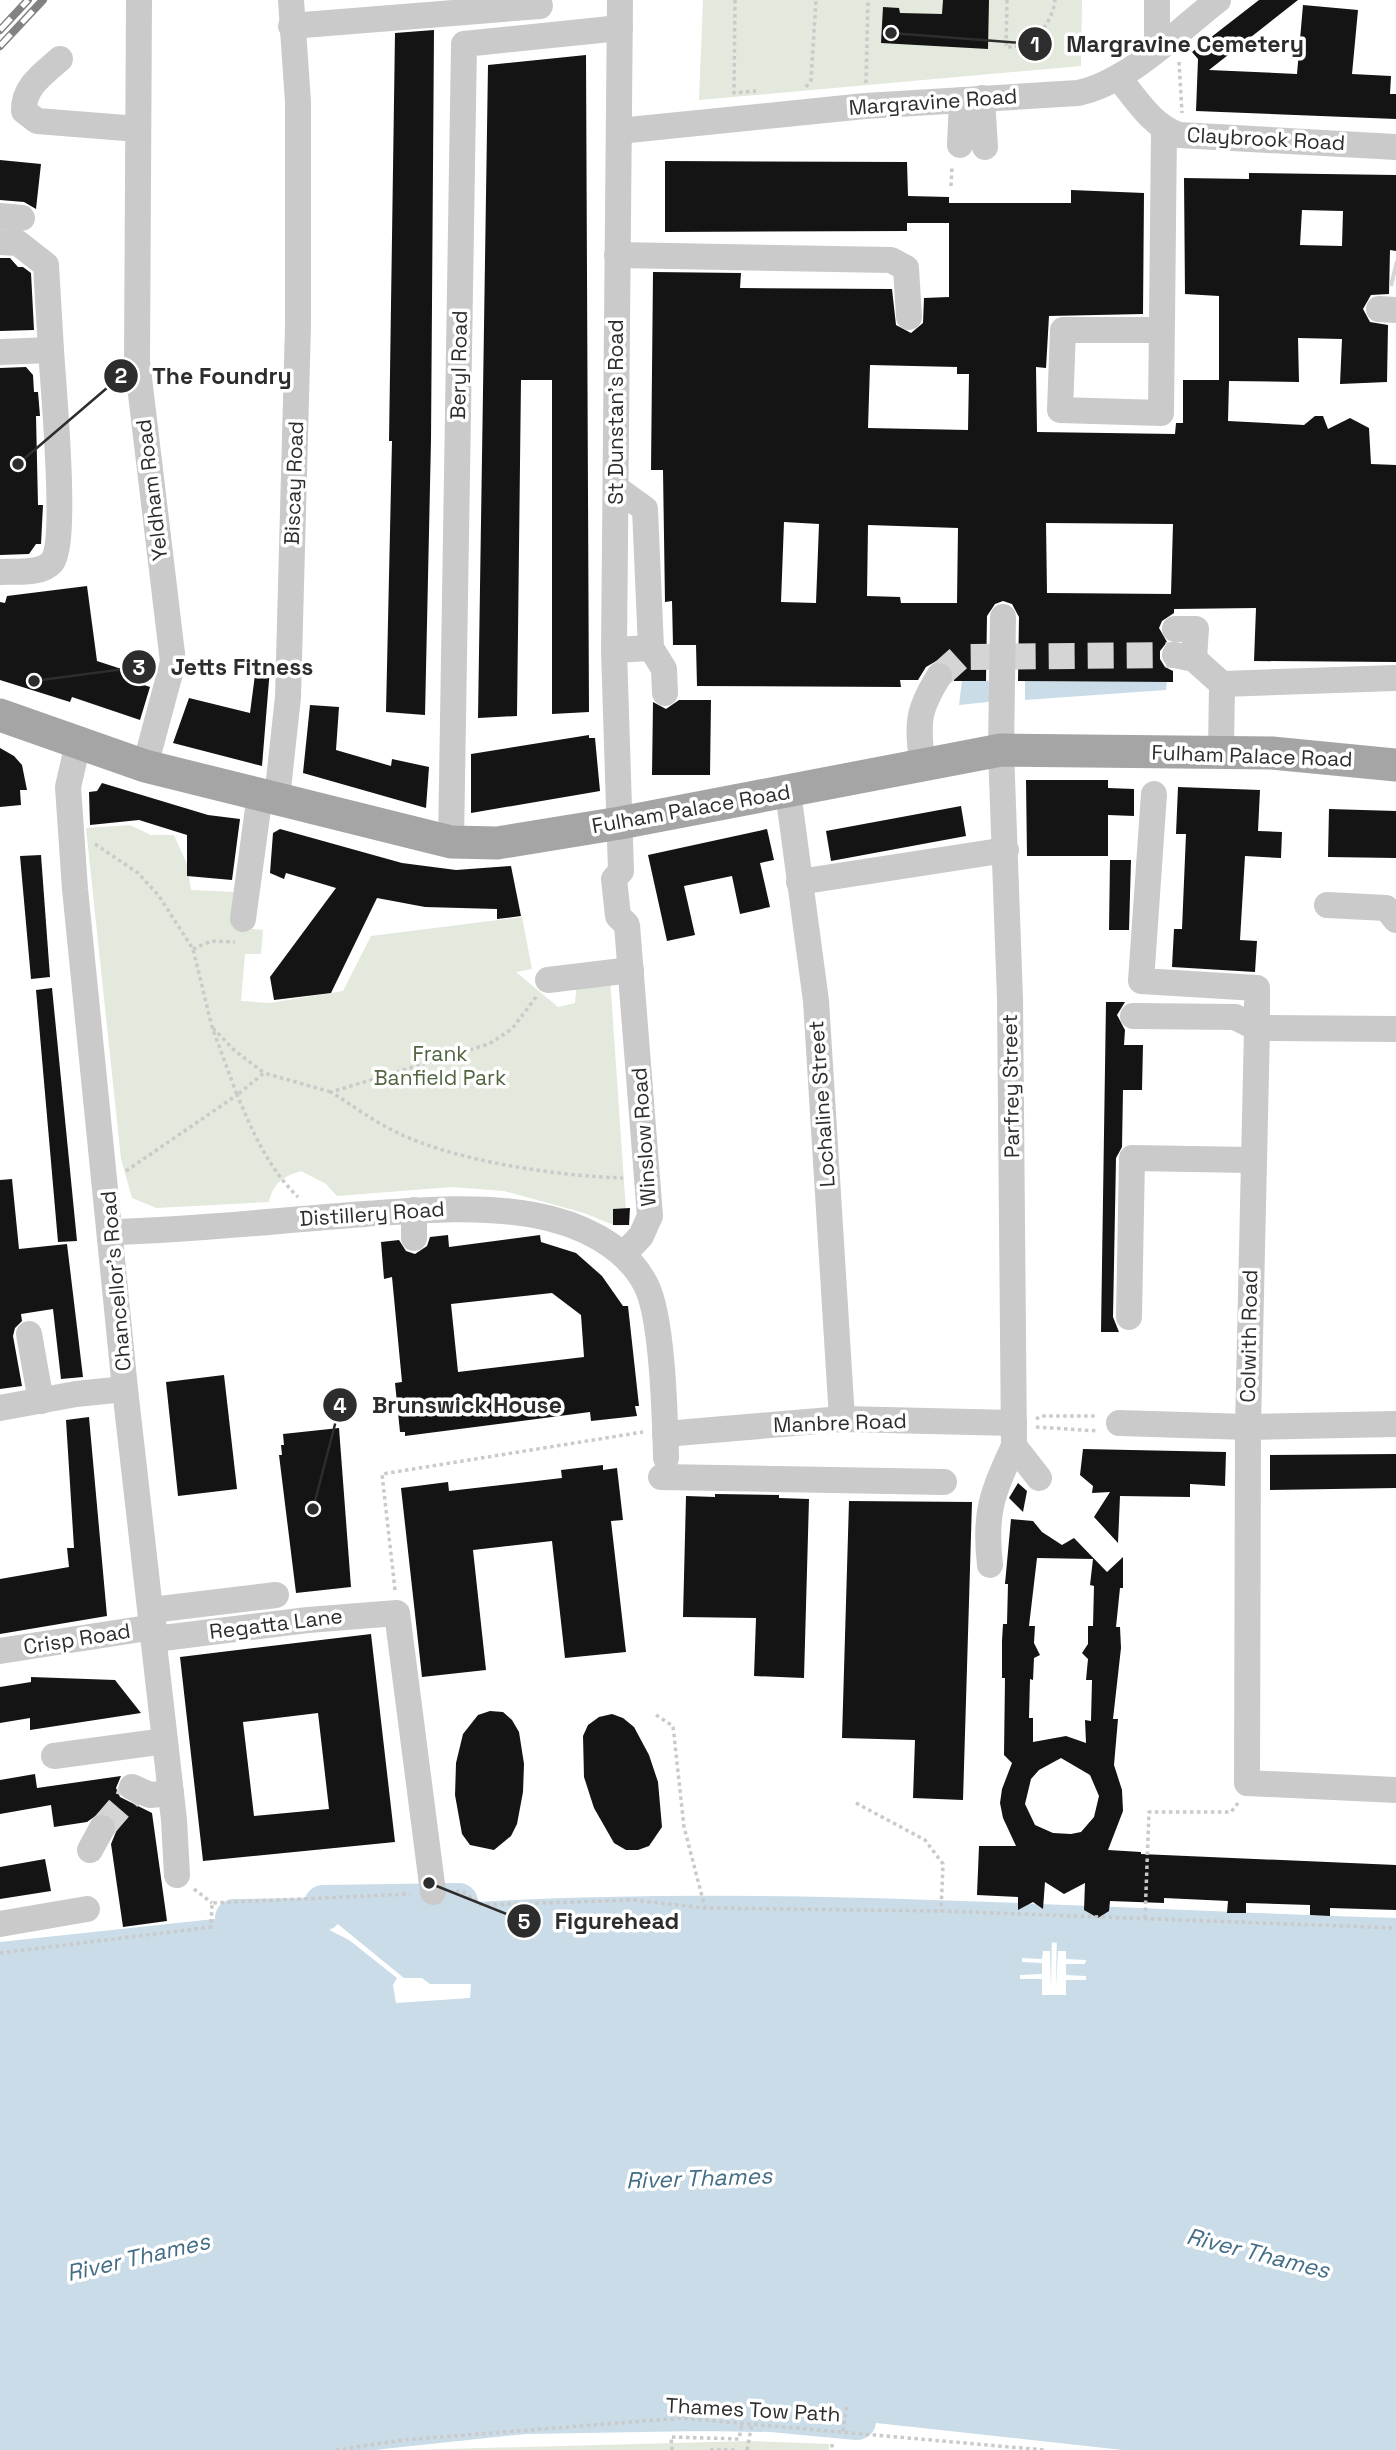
<svg xmlns="http://www.w3.org/2000/svg" width="1396" height="2450" font-family="'Space Grotesk',sans-serif">
<style>
.green{fill:#e3e9dc}
.water{fill:#c9dce7}
.pier{fill:#fff}
.lines{fill:none;stroke-linecap:round;stroke-linejoin:round}
.river{stroke:#c9dce7;stroke-width:38}
.building{fill:#141414;fill-rule:evenodd}
.minor-tunnel{stroke:#d5d5d5;stroke-width:26;stroke-dasharray:26 13;stroke-linecap:butt}
.path{stroke:#cacaca;stroke-width:3.5;stroke-dasharray:3.5 3.5;stroke-linecap:butt}
.minor{stroke:#cacaca;stroke-width:26}
.major{stroke:#a5a5a5;stroke-width:33}
.rail-casing{stroke:#828282;stroke-width:8}
.rail{stroke:#fff;stroke-width:5;stroke-dasharray:16;stroke-linecap:butt}
.labels{text-anchor:middle;stroke-width:7;stroke-linejoin:round;paint-order:stroke}
.street-label{font-size:21px;fill:#2d2d2d;stroke:#fff}
.park-label{font-size:21px;fill:#50643f;stroke:#fff}
.water-label{font-size:23px;font-style:italic;fill:#436c86;stroke:#fff}
.leader{fill:none;stroke:#2d2d2d;stroke-width:2.5}
.callout-dot{fill:#2d2d2d;stroke:#fff;stroke-width:2.5}
.mark-label{font-size:21px;text-anchor:middle;font-weight:bold;fill:#fff}
.callout-label{font-size:23px;text-anchor:middle;font-weight:bold;fill:#2d2d2d;stroke:#fff;stroke-width:7;stroke-linejoin:round;paint-order:stroke}
</style>
<rect width="100%" height="100%" fill="#fff"/>
<g class="green">
<polygon points="703,0 1082,0 1081,66 699,100"/>
<path d="M130,825l21,10h23l13,29 4,26 45,2 -4,35 31,3 -2,24h-16l-4,47 29,2 73,-12 28,-55 151,-19 10,52 -16,3 42,35 17,-4 2,-21 33,-4 17,247 -11,1 -32,-13 -80,-22 -52,-4 -115,9 -11,-12 -25,-13c-17,5 -28,12 -32,31l-113,6 -24,-10 -11,-39 -35,-331z"/>
<polygon points="750,2441 829,2444 829,2450 410,2450"/>
</g>
<g class="water">
<polygon points="962,680 999,681 998,701 959,705"/>
<polygon points="1025,681 1167,682 1166,690 1025,700"/>
<path d="M413,1901l46,1 2,20c311,-20 624,6 935,15v513h-247l1,-16 -290,-32 -3,19 -85,-8 -71,-1 -177,3 -245,26 -44,9h-235v-489l235,-25 -1,-18 70,-1 19,-5v-8z"/>
</g>
<g class="pier">
<polygon points="323,1912 404,1978 422,1978 430,1984 471,1984 470,1998 396,2003 393,1985 397,1978 349,1940 304,1917"/>
<polygon points="1052,1926 1057,1926 1056,1988 1058,1951 1066,1951 1066,1959 1086,1960 1085,1964 1066,1964 1066,1975 1086,1976 1086,1980 1066,1980 1066,1995 1042,1995 1042,1979 1020,1979 1020,1975 1042,1974 1042,1963 1022,1962 1022,1958 1042,1959 1043,1951 1050,1951 1051,1988"/>
</g>
<g class="lines">
<g class="river">
<path d="M0,1961l235,-25 -1,-18 70,-1 19,-5v-8l136,-2 1,20c311,-20 625,6 936,15"/>
<polyline points="235,2450 279,2441 524,2415 701,2412 772,2413 857,2421 860,2402 1151,2434 1149,2450"/>
</g>
</g>
<g class="building">
<polygon points="943,0 989,0 988,49 881,43 883,7 899,8 900,13 942,14"/>
<polygon points="1259,0 1298,0 1209,70 1297,74 1303,5 1358,10 1352,74 1391,76 1390,94 1396,94 1396,119 1196,111 1198,59 1192,52"/>
<polygon points="434,30 431,440 425,715 386,712 392,441 389,441 395,33"/>
<polygon points="586,55 589,712 552,714 552,380 521,380 517,716 478,718 488,65"/>
<polygon points="0,160 41,164 36,209 24,202 0,200"/>
<path d="M665,161l242,1 1,34 41,1v6h122v-13l73,3 -1,121 -94,2 -3,52 -10,-1 1,65 138,2 1,-11h7v-43h36v-84l-34,-2 -1,-116 65,1v-6l147,2v76l-6,-1 -1,44 -18,1 -8,14 7,13 18,3 -1,57 -47,2 2,-45 -44,-1 1,44 -70,-1 -1,40 76,4 11,-9h8l5,13 22,-11 19,10 2,36 25,1v197l-142,-1 2,-53 -82,1v4l-12,8 -3,7 8,14 -7,9v8l5,8 8,4v11l-155,-1 1,-64 -7,-13 -9,-3 -8,3 -8,12 -1,65h-32l-2,-13 -14,-8 -12,7 -8,13h-18l1,7 -204,-1 -1,-41h-23l-1,-44 -7,1 -2,-132h-12l2,-198 88,1 -1,15 152,1 4,36 15,8 12,-10 1,-25 25,-1v-74h-42v8l-242,1zM1302,210l41,1 -1,35 -42,-1zM870,365l87,2v7h12l-1,56 -100,-2zM784,522l35,2 -3,79 -35,-1zM1046,523l127,1 -2,70 -124,-1zM868,525l90,3 -1,75h-56l-1,-6 -33,-1z"/>
<polygon points="0,258 10,258 18,267 23,267 31,273 34,330 0,331"/>
<polygon points="26,367 33,375 34,392 38,392 40,416 36,416 38,505 43,505 41,544 36,544 29,554 0,555 0,368"/>
<polygon points="87,586 97,661 146,677 144,685 150,687 140,720 72,697 70,702 0,680 0,602 5,603 7,596"/>
<polygon points="256,667 270,668 262,766 173,743 189,698 250,713"/>
<polygon points="679,700 711,700 710,775 652,775 653,702 666,709"/>
<polygon points="310,705 339,707 336,750 391,766 392,759 429,767 426,808 303,773"/>
<polygon points="589,735 589,738 595,738 600,791 471,813 471,754"/>
<polygon points="0,748 14,756 22,765 27,790 20,790 21,805 0,807"/>
<polygon points="1026,780 1108,780 1108,788 1134,789 1134,816 1108,815 1108,856 1027,856"/>
<polygon points="102,783 208,815 240,819 232,880 187,876 187,835 139,820 90,825 89,792 97,791"/>
<polygon points="1178,787 1260,790 1258,831 1282,832 1281,858 1245,856 1240,940 1257,941 1255,972 1172,967 1174,929 1182,929 1186,834 1176,834"/>
<polygon points="961,806 966,836 831,861 826,831"/>
<polygon points="1329,809 1396,811 1396,858 1328,857"/>
<polygon points="280,829 402,863 456,870 511,866 521,916 497,919 497,909 425,907 377,898 331,993 274,1000 270,977 336,888 286,873 284,879 270,873 273,833"/>
<polygon points="767,829 774,860 760,863 770,907 740,914 732,876 684,886 695,935 667,941 648,855"/>
<polygon points="41,855 50,977 31,979 20,856"/>
<polygon points="1110,860 1131,860 1129,930 1109,930"/>
<polygon points="52,988 77,1241 58,1242 36,990"/>
<polygon points="1106,1002 1125,1002 1117,1015 1125,1030 1124,1045 1143,1045 1142,1090 1123,1090 1122,1147 1116,1158 1113,1317 1119,1332 1101,1332"/>
<polygon points="12,1179 19,1249 67,1244 83,1377 61,1379 53,1309 21,1314 22,1321 15,1328 13,1336 22,1386 0,1389 0,1180"/>
<polygon points="630,1208 629,1225 613,1225 613,1209"/>
<path d="M448,1235l1,12 91,-12 1,7 35,11 26,23 21,30h5l11,100h-4l2,10 -46,5 -1,-9 -185,24v-4h-5l-5,-49 7,-1 -10,-105 -8,2 -3,-37 18,-2 7,11 9,3 12,-8 3,-9zM552,1293l29,22 3,42 -126,15 -7,-68z"/>
<polygon points="224,1375 237,1489 178,1496 166,1382"/>
<polygon points="89,1417 107,1616 0,1634 0,1579 69,1567 67,1548 74,1548 66,1420"/>
<polygon points="339,1428 351,1587 296,1593 279,1455 282,1455 281,1445 284,1445 283,1434"/>
<polygon points="1083,1449 1226,1452 1225,1486 1190,1484 1190,1497 1120,1496 1118,1543 1094,1517 1110,1492 1092,1493 1093,1486 1080,1475"/>
<polygon points="1396,1454 1396,1488 1270,1490 1270,1455"/>
<polygon points="603,1465 603,1470 617,1468 623,1520 611,1521 626,1652 565,1658 552,1541 473,1550 486,1670 422,1677 401,1488 448,1482 449,1491 562,1478 561,1470"/>
<polygon points="1018,1483 1027,1491 1023,1512 1009,1498"/>
<polygon points="715,1494 779,1495 779,1498 809,1499 804,1678 754,1676 756,1618 683,1617 686,1496 715,1497"/>
<polygon points="849,1501 972,1502 963,1800 913,1798 915,1740 842,1738"/>
<path d="M1011,1519l22,2 9,11 20,13 12,-7 33,34 16,-15v31h-3l-4,39h4l1,21 -8,71h5l-4,46 8,25 1,21 -15,39 33,2v2l255,11v45l-66,-2v8l-20,-1v-10l-64,-2v10h-19l1,-12 -64,-3v5l-54,-2 -1,10 -11,7 -14,-8 1,-27 -21,11 -19,-12 -2,27 -10,-7 -15,8v-13l-41,-2 2,-49h37l-13,-28 -3,-15 2,-14 10,-26 -8,-8 1,-77h-3v-37l1,-17h4l1,-40h-3zM1037,1558l56,1 -3,26 4,1 -1,40h-5v18l-6,9 6,6 -2,21h6l-1,41 -6,-1 1,23 -20,-7 -33,6v-24h-4l1,-39 3,1 1,-22 6,-3 -6,-12 1,-17h-6zM1061,1758l29,17 9,21 -5,21 -13,15 -10,2 -18,-1 -18,-8 -10,-21 6,-25 8,-9z"/>
<path d="M371,1634l24,208 -192,19 -23,-204zM318,1713l11,96 -75,7 -11,-94z"/>
<polygon points="31,1677 115,1680 141,1713 30,1730 30,1718 0,1723 0,1687 31,1682"/>
<polygon points="490,1711 503,1712 512,1720 519,1732 524,1764 523,1792 517,1824 511,1836 494,1850 470,1845 462,1834 455,1795 456,1763 463,1734 478,1715"/>
<polygon points="612,1714 623,1718 634,1727 649,1755 658,1782 662,1827 649,1846 638,1850 626,1850 614,1843 594,1808 584,1777 583,1736 588,1725 599,1717"/>
<polygon points="35,1774 37,1788 121,1776 116,1788 120,1797 152,1813 167,1921 123,1927 111,1844 118,1827 110,1815 101,1812 87,1822 54,1827 51,1805 0,1814 0,1780"/>
<polygon points="45,1859 51,1891 0,1899 0,1867"/>
</g>
<g class="lines">
<g class="minor-tunnel">
<polyline points="1392,273 1396,274"/>
<polyline points="939,676 960,657 1175,655"/>
<polyline points="102,1828 128,1798 132,1787"/>
</g>
<g class="path">
<polyline points="735,0 734,93 756,91"/>
<path d="M1007,0l-1,47c26,1 46,-22 49,-47"/>
<polyline points="1179,62 1182,113"/>
<polyline points="866,83 868,0"/>
<polyline points="806,87 811,80 816,0"/>
<polyline points="951,186 952,167"/>
<polyline points="95,844 138,873 159,896 193,949 212,1027 237,1095 264,1073 331,1092"/>
<polyline points="193,949 211,941 235,942"/>
<path d="M536,997l-24,32 -23,15 -158,48c21,13 42,29 65,40 58,29 161,44 227,46"/>
<polyline points="213,1028 234,1050 264,1073"/>
<path d="M126,1171l111,-76c16,37 31,73 61,102"/>
<polyline points="1036,1419 1041,1416 1098,1416"/>
<polyline points="1036,1427 1098,1431"/>
<polyline points="395,1590 382,1474 643,1432"/>
<polyline points="656,1715 673,1726 684,1827 705,1908"/>
<polyline points="856,1803 925,1840 943,1864 941,1911"/>
<polyline points="194,1889 212,1903"/>
<polyline points="456,1891 462,1891 481,1905 633,1900 705,1908 941,1911 1396,1928"/>
<polyline points="1145,1918 1149,1812 1231,1812 1238,1803"/>
<polyline points="0,1953 211,1927 212,1903 410,1894"/>
<polyline points="843,2431 847,2403"/>
<polyline points="832,2444 832,2450"/>
<polyline points="336,2450 403,2440 682,2418 1044,2450"/>
<polyline points="672,2450 671,2437 739,2439 742,2423"/>
<polyline points="710,2450 736,2450"/>
<polyline points="747,2450 752,2423"/>
</g>
<g class="minor">
<polyline points="139,0 137,361 173,662 145,766"/>
<polyline points="620,0 614,650 621,871 614,879 618,916 627,925 650,1216 641,1236 624,1254"/>
<polyline points="291,26 540,6"/>
<polyline points="1157,48 1157,0"/>
<path d="M60,59c-17,15 -37,28 -36,52l13,10 101,8"/>
<path d="M1118,77c18,22 34,49 61,58l217,12"/>
<polyline points="982,98 985,147"/>
<path d="M619,131l246,-25 213,-13c50,-10 100,-62 140,-93"/>
<polyline points="960,145 962,100"/>
<polyline points="0,216 22,218"/>
<polyline points="0,242 18,243 46,265 51,350"/>
<polyline points="617,255 891,260 906,268 909,317"/>
<polyline points="1379,309 1396,310"/>
<polyline points="1162,330 1063,330 1060,410 1161,413 1164,130"/>
<path d="M0,352l51,-2c2,34 17,191 1,212 -11,13 -37,9 -52,10"/>
<polyline points="1003,617 1001,750 1010,999 1014,1446 1039,1478"/>
<polyline points="1175,629 1196,629 1194,659"/>
<polyline points="651,648 664,669 665,693"/>
<polyline points="614,650 651,648 645,509 616,488"/>
<polyline points="1175,655 1194,659 1222,684 1221,752"/>
<polyline points="1222,684 1396,678"/>
<polyline points="78,743 68,787 75,889 125,1389 174,1820 177,1875"/>
<path d="M922,764c-4,-41 -6,-51 17,-88"/>
<polyline points="788,792 816,1001 842,1419"/>
<polyline points="277,798 288,697 298,325 298,102 291,0"/>
<polyline points="451,842 464,44 620,28"/>
<polyline points="799,882 1006,850"/>
<polyline points="1327,905 1386,908 1396,920"/>
<polyline points="243,919 260,794"/>
<polyline points="548,980 631,970"/>
<polyline points="1133,1016 1235,1017 1257,1028 1257,988 1141,981 1154,794"/>
<polyline points="1396,1029 1257,1028 1248,1427 1247,1783 1396,1790"/>
<polyline points="414,1210 414,1238"/>
<path d="M111,1232c84,-2 169,-12 254,-18 55,-4 113,-9 169,1 44,8 91,29 112,70 17,33 19,133 20,173"/>
<polyline points="1129,1317 1132,1158 1251,1160"/>
<polyline points="29,1334 41,1401"/>
<polyline points="0,1408 76,1394 125,1389"/>
<polyline points="1119,1423 1248,1427 1396,1424"/>
<polyline points="665,1434 842,1419 1014,1423"/>
<polyline points="661,1477 944,1482"/>
<path d="M990,1565c-6,-53 2,-71 24,-119"/>
<polyline points="152,1610 276,1595"/>
<polyline points="155,1639 308,1620 397,1613 433,1892"/>
<polyline points="0,1651 154,1627"/>
<polyline points="54,1756 165,1741"/>
<polyline points="132,1787 150,1795 171,1793"/>
<polyline points="90,1850 102,1828"/>
<polyline points="0,1924 87,1909"/>
</g>
<polyline class="major" points="0,715 145,766 451,842 497,843 620,823 1001,750 1272,753 1396,765"/>
<g class="rail-casing">
<g id="rail">
<polyline points="0,30 28,0"/>
<polyline points="0,46 43,0"/>
</g>
</g>
<use href="#rail" class="rail"/>
</g>
<g class="labels">
<g class="street-label">
<text transform="translate(933 102) rotate(-4)" y="7">Margravine Road</text>
<text transform="translate(1266 139) rotate(3)" y="7">Claybrook Road</text>
<text transform="translate(459 365) rotate(-89)" y="7">Beryl Road</text>
<text transform="translate(616 412) rotate(-90)" y="7">St Dunstan's Road</text>
<text transform="translate(294 483) rotate(-88)" y="7">Biscay Road</text>
<text transform="translate(152 490) rotate(-97)" y="7">Yeldham Road</text>
<text transform="translate(1252 756) rotate(2)" y="7">Fulham Palace Road</text>
<text transform="translate(691 809) rotate(-10)" y="7">Fulham Palace Road</text>
<text transform="translate(1011 1086) rotate(-91)" y="7">Parfrey Street</text>
<text transform="translate(822 1104) rotate(-94)" y="7">Lochaline Street</text>
<text transform="translate(644 1137) rotate(-94)" y="7">Winslow Road</text>
<text transform="translate(372 1214) rotate(-4)" y="7">Distillery Road</text>
<text transform="translate(116 1281) rotate(-95)" y="7">Chancellor's Road</text>
<text transform="translate(1249 1336) rotate(-89)" y="7">Colwith Road</text>
<text transform="translate(840 1423) rotate(-2)" y="7">Manbre Road</text>
<text transform="translate(276 1624) rotate(-7)" y="7">Regatta Lane</text>
<text transform="translate(77 1639) rotate(-9)" y="7">Crisp Road</text>
<text transform="translate(753 2410) rotate(3)" y="7">Thames Tow Path</text>
</g>
<g class="park-label">
<text x="440" y="1061">Frank<tspan x="440" dy="24">Banfield Park</tspan></text>
</g>
<g class="water-label">
<text transform="translate(699 2178) rotate(-2)" y="8">River Thames</text>
<text transform="translate(1258 2253) rotate(14)" y="8">River Thames</text>
<text transform="translate(138 2257) rotate(-13)" y="8">River Thames</text>
</g>
</g>
<path class="leader" d="M891 33L1035 44M18 464L121 376M34 681L139 667M313 1509L340 1405M429 1883L524 1921"/>
<g class="callout-dot">
<circle cx="891" cy="33" r="7"/>
<circle cx="18" cy="464" r="7"/>
<circle cx="34" cy="681" r="7"/>
<circle cx="313" cy="1509" r="7"/>
<circle cx="429" cy="1883" r="7"/>
<circle cx="1035" cy="44" r="18"/>
<circle cx="121" cy="376" r="18"/>
<circle cx="139" cy="667" r="18"/>
<circle cx="340" cy="1405" r="18"/>
<circle cx="524" cy="1921" r="18"/>
</g>
<g class="mark-label">
<text x="1035" y="52">1</text>
<text x="121" y="383">2</text>
<text x="139" y="675">3</text>
<text x="340" y="1413">4</text>
<text x="524" y="1929">5</text>
</g>
<g class="callout-label">
<text x="1185" y="52">Margravine Cemetery</text>
<text x="222" y="384">The Foundry</text>
<text x="242" y="675">Jetts Fitness</text>
<text x="467" y="1413">Brunswick House</text>
<text x="617" y="1929">Figurehead</text>
</g>
</svg>
